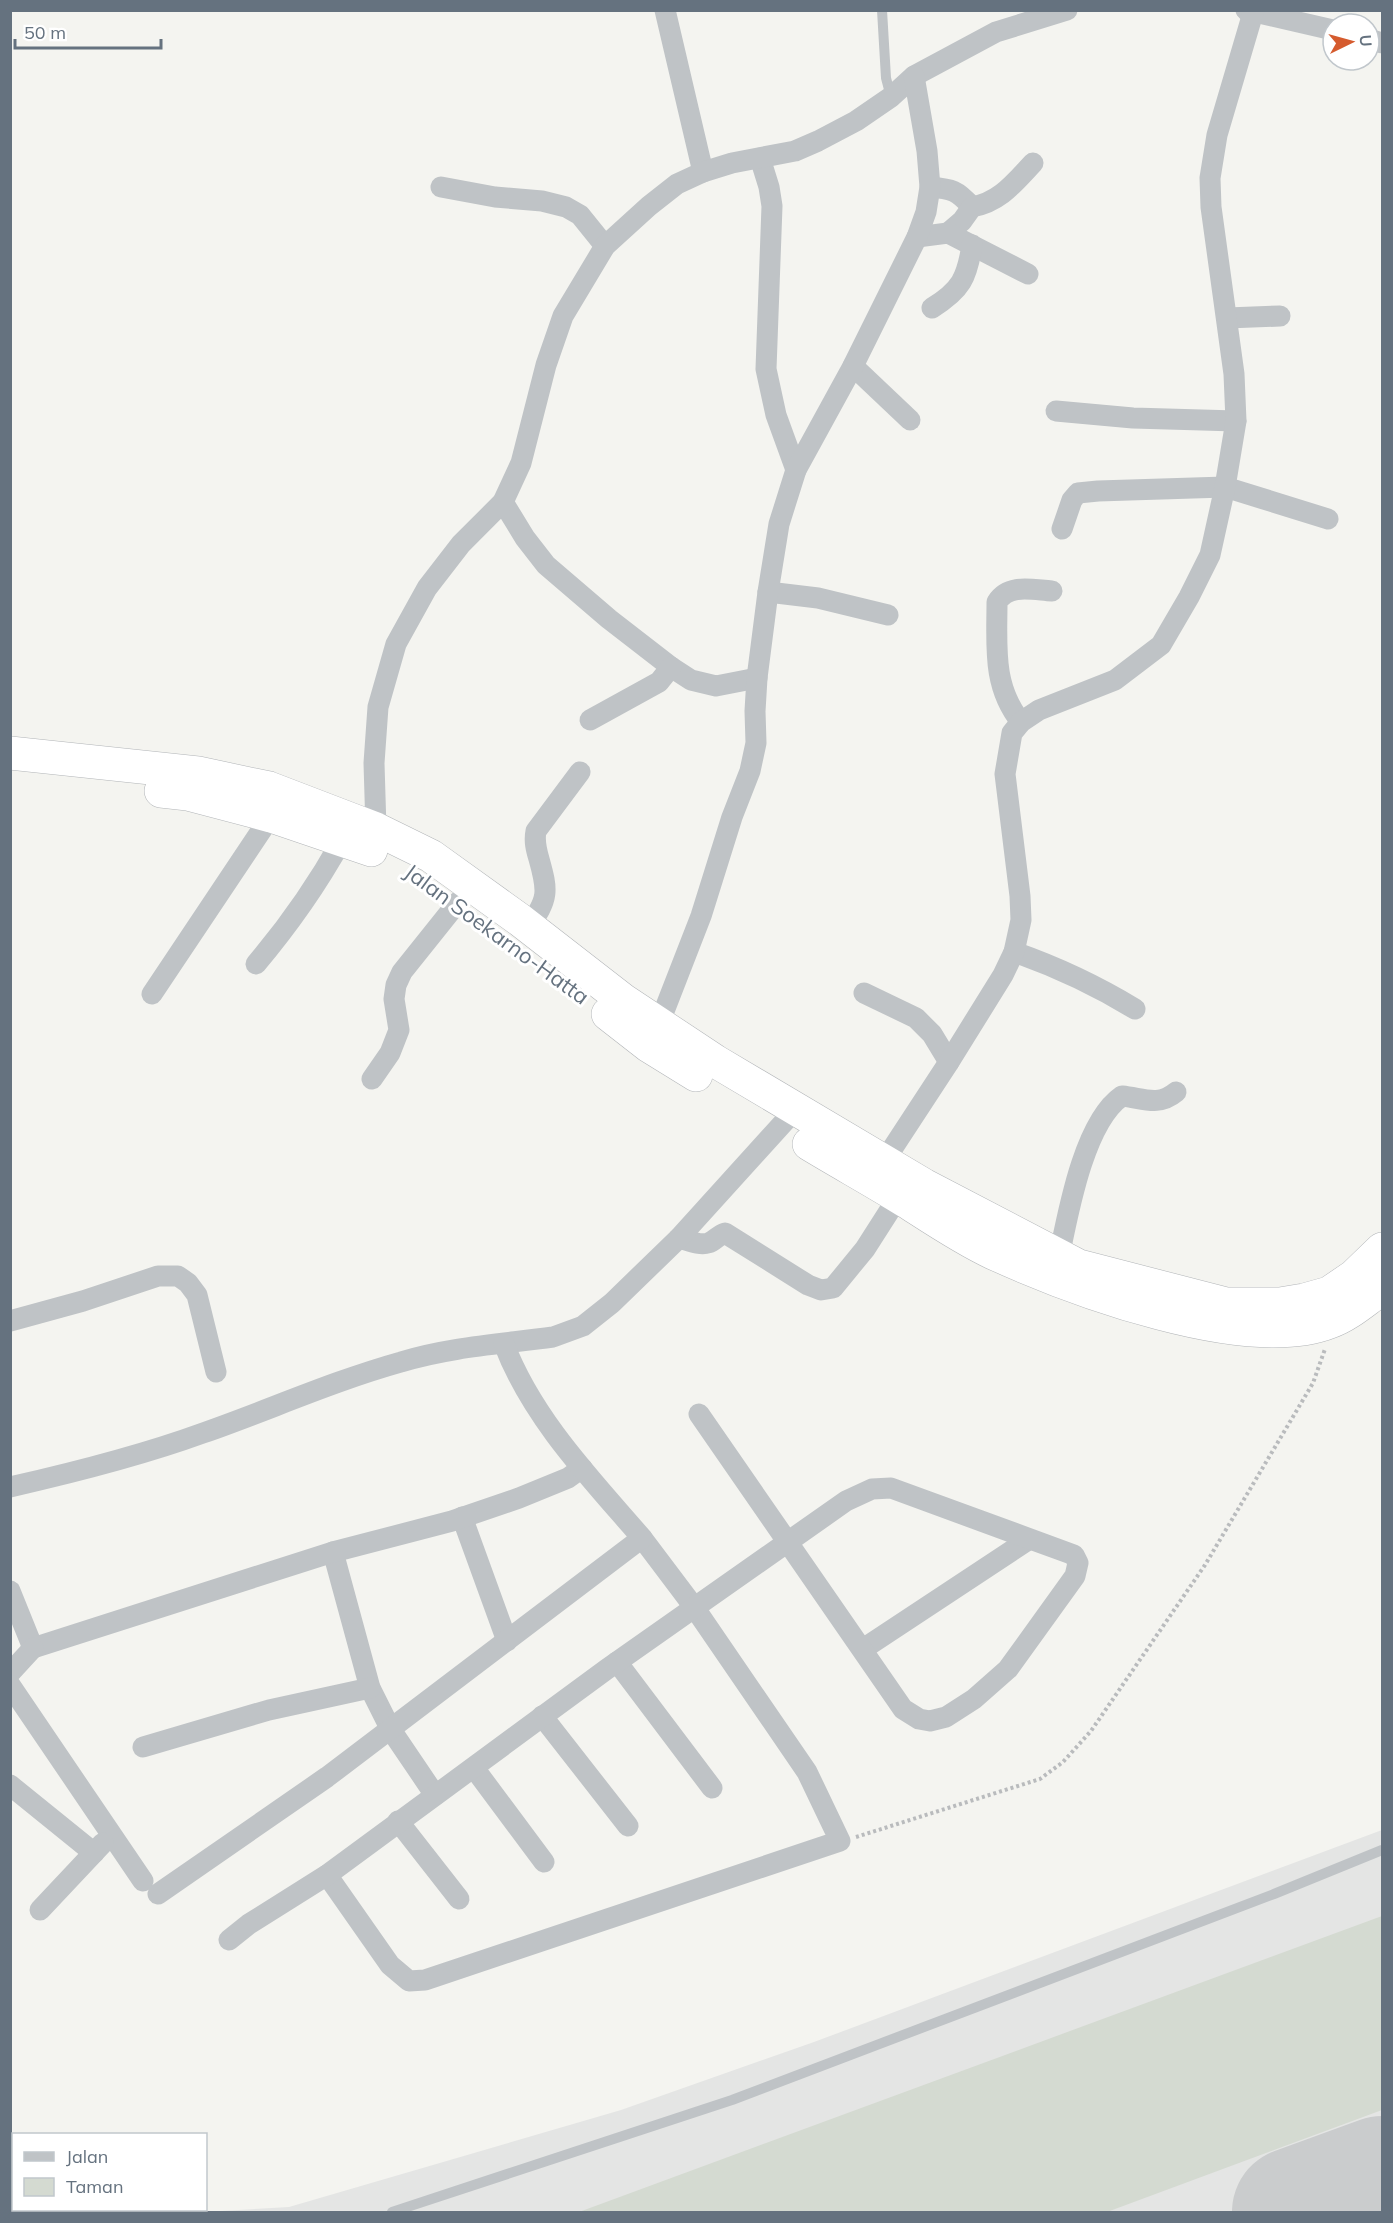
<svg xmlns="http://www.w3.org/2000/svg" width="1393" height="2223" font-family="Mulish,sans-serif">
<style>
.built{fill:#e4e5e4}
.green{fill:#d4dad1}
.lines{fill:none;stroke-linecap:round;stroke-linejoin:round}
.runway{stroke:#cacccd;stroke-width:130}
.trunk-casing{stroke:#b2b5b8;stroke-width:34}
.path{stroke:#b9bbbd;stroke-width:4;stroke-dasharray:3 3;stroke-linecap:butt}
.service{stroke:#bfc3c6;stroke-width:10}
.minor{stroke:#bfc3c6;stroke-width:21}
.trunk{stroke:#fff;stroke-width:33}
.labels{text-anchor:middle;stroke-width:6;stroke-linejoin:round;paint-order:stroke}
.street-label{font-size:22px;fill:#65727f;stroke:#fff}
</style>
<rect width="100%" height="100%" fill="#f4f4f0"/>
<polygon class="built" points="1382,1830 1382,2212 203,2212 289,2207 621,2110 814,2042"/>
<polygon class="green" points="1382,1916 1382,2110 1107,2212 579,2212"/>
<g class="lines">
<polyline class="runway" points="1297,2212 1382,2181"/>
<g class="trunk-casing">
<g id="trunk">
<polyline points="10,753 198,773 269,788 376,829 431,856 520,920 623,1000 715,1061 924,1185 1079,1266 1226,1304 1280,1304 1304,1300 1329,1293 1354,1276 1382,1249"/>
<polyline points="161,791 188,794 271,816 371,850"/>
<polyline points="608,1014 649,1046 696,1075"/>
<path d="M809,1144c33,20 66,38 98,58 28,18 56,37 86,51 79,36 254,102 337,69 17,-6 32,-19 46,-29l6,-6"/>
</g>
</g>
<polyline class="path" points="856,1837 1040,1779 1063,1762 1091,1731 1205,1565 1313,1383 1325,1349"/>
<g class="service">
<polyline points="882,10 886,78 891,97"/>
<polyline points="392,2212 732,2100 1274,1894 1382,1850"/>
</g>
<g class="minor">
<polyline points="665,10 703,172"/>
<polyline points="1246,10 1333,30"/>
<polyline points="1369,39 1382,43"/>
<polyline points="760,158 769,187 772,206 766,369 776,415 796,470"/>
<polyline points="441,187 495,197 542,201 566,207 580,215 605,246"/>
<path d="M930,187c22,2 27,3 42,20"/>
<path d="M948,233l14,-12 10,-14c28,-5 42,-24 61,-44"/>
<polyline points="917,237 948,233 1028,274"/>
<path d="M932,308c29,-18 35,-30 40,-63"/>
<polyline points="1227,318 1280,316"/>
<polyline points="853,366 910,420"/>
<polyline points="1056,411 1133,418 1236,421"/>
<polyline points="503,502 525,538 546,565 609,619 671,667 691,680 716,686 757,678"/>
<polyline points="1062,529 1072,500 1078,493 1098,491 1225,487 1328,519"/>
<polyline points="768,592 818,598 888,615"/>
<polyline points="590,720 659,682 671,667"/>
<path d="M1021,722c-29,-36 -24,-76 -24,-120 12,-19 36,-12 55,-11"/>
<polyline points="376,829 374,763 378,707 396,644 427,588 461,544 503,502 521,463 546,365 563,316 605,246 649,206 677,184 703,172 732,163 795,151 818,141 856,121 891,97 914,76 996,32 1067,10"/>
<path d="M528,927c21,-28 20,-36 11,-68 -3,-10 -5,-18 -3,-28l44,-59"/>
<path d="M1014,952c43,15 83,34 121,57"/>
<path d="M256,964c33,-39 61,-79 86,-124"/>
<polyline points="864,993 916,1018 932,1034 949,1062"/>
<polyline points="152,994 271,816"/>
<polyline points="659,1024 701,916 732,817 750,771 756,743 755,711 757,678 768,592 779,524 796,470 853,366 917,237 926,212 930,187 927,151 914,76"/>
<polyline points="372,1079 390,1053 399,1030 394,999 396,985 402,972 458,902"/>
<polyline points="877,1172 949,1062 1003,975 1014,952 1021,920 1020,896 1005,774 1012,733 1021,722 1039,710 1115,680 1161,645 1189,597 1210,555 1225,487 1236,421 1234,374 1211,207 1210,178 1217,135 1253,13"/>
<path d="M679,1238c8,2 21,8 29,5 7,-2 10,-8 17,-10l83,52 13,5 12,-2 32,-39 39,-61"/>
<path d="M1059,1257c9,-44 25,-135 63,-161 21,2 36,11 54,-4"/>
<polyline points="10,1321 83,1301 158,1276 178,1276 188,1283 197,1295 216,1372"/>
<path d="M10,1487c66,-15 130,-31 193,-54 66,-23 130,-52 198,-71 49,-15 101,-18 152,-25l30,-11 29,-23 67,-65 116,-128"/>
<polyline points="462,1517 507,1641"/>
<polyline points="333,1552 370,1688 391,1730 435,1795"/>
<polyline points="10,1591 33,1648 333,1552 452,1521 519,1498 568,1478 582,1468"/>
<polyline points="863,1649 1028,1540"/>
<polyline points="617,1662 712,1788"/>
<polyline points="10,1673 33,1648"/>
<polyline points="10,1685 143,1881"/>
<polyline points="542,1716 628,1826"/>
<polyline points="143,1747 269,1710 370,1688"/>
<polyline points="474,1768 544,1862"/>
<polyline points="10,1785 94,1853"/>
<polyline points="398,1821 459,1899"/>
<polyline points="327,1875 390,1965 409,1981 425,1980 840,1841 807,1772 694,1607 642,1538"/>
<path d="M158,1894l169,-117 315,-239c-51,-59 -110,-120 -138,-194"/>
<polyline points="40,1910 103,1843"/>
<polyline points="229,1940 249,1924 327,1875 607,1669 846,1501 872,1489 891,1488 1074,1555 1078,1563 1075,1576 1008,1669 974,1699 946,1717 930,1721 919,1719 903,1709 699,1414"/>
</g>
<use href="#trunk" class="trunk"/>
</g>
<g class="labels">
<g class="street-label">
<text transform="translate(497 934) rotate(36)" y="8">Jalan Soekarno-Hatta</text>
</g>
</g>
<rect width="1393" height="2223" fill="none" stroke="#65727f" stroke-width="24"/>
<rect x="12" y="2133" width="195" height="78" fill="#ffffff" stroke="#c1c7cc" stroke-width="1.5"/>
<rect x="24" y="2152" width="30" height="9" fill="#bfc3c6" stroke="#c1c7cc" stroke-width="1.5"/>
<text x="66" y="2163" font-size="18" fill="#65727f">Jalan</text>
<rect x="24" y="2178" width="30" height="18" fill="#d4dad1" stroke="#c1c7cc" stroke-width="1.5"/>
<text x="66" y="2193" font-size="18" fill="#65727f">Taman</text>
<g transform="translate(1351 42) rotate(85)"><circle r="28" fill="#ffffff" stroke="#c1c7cc" stroke-width="1.5"/>
<path d="M0-4.5L10 22L0 15L-10 22Z" fill="#d55b2e"/>
<text y="-9" font-size="16" font-weight="bold" text-anchor="middle" fill="#65727f">U</text>
</g>
<path d="M15 39v9h146v-9" fill="none" stroke="#65727f" stroke-width="3"/>
<text x="24" y="39" font-size="18" fill="#65727f" stroke="#ffffff" stroke-width="4.5" paint-order="stroke">50 m</text>
</svg>
